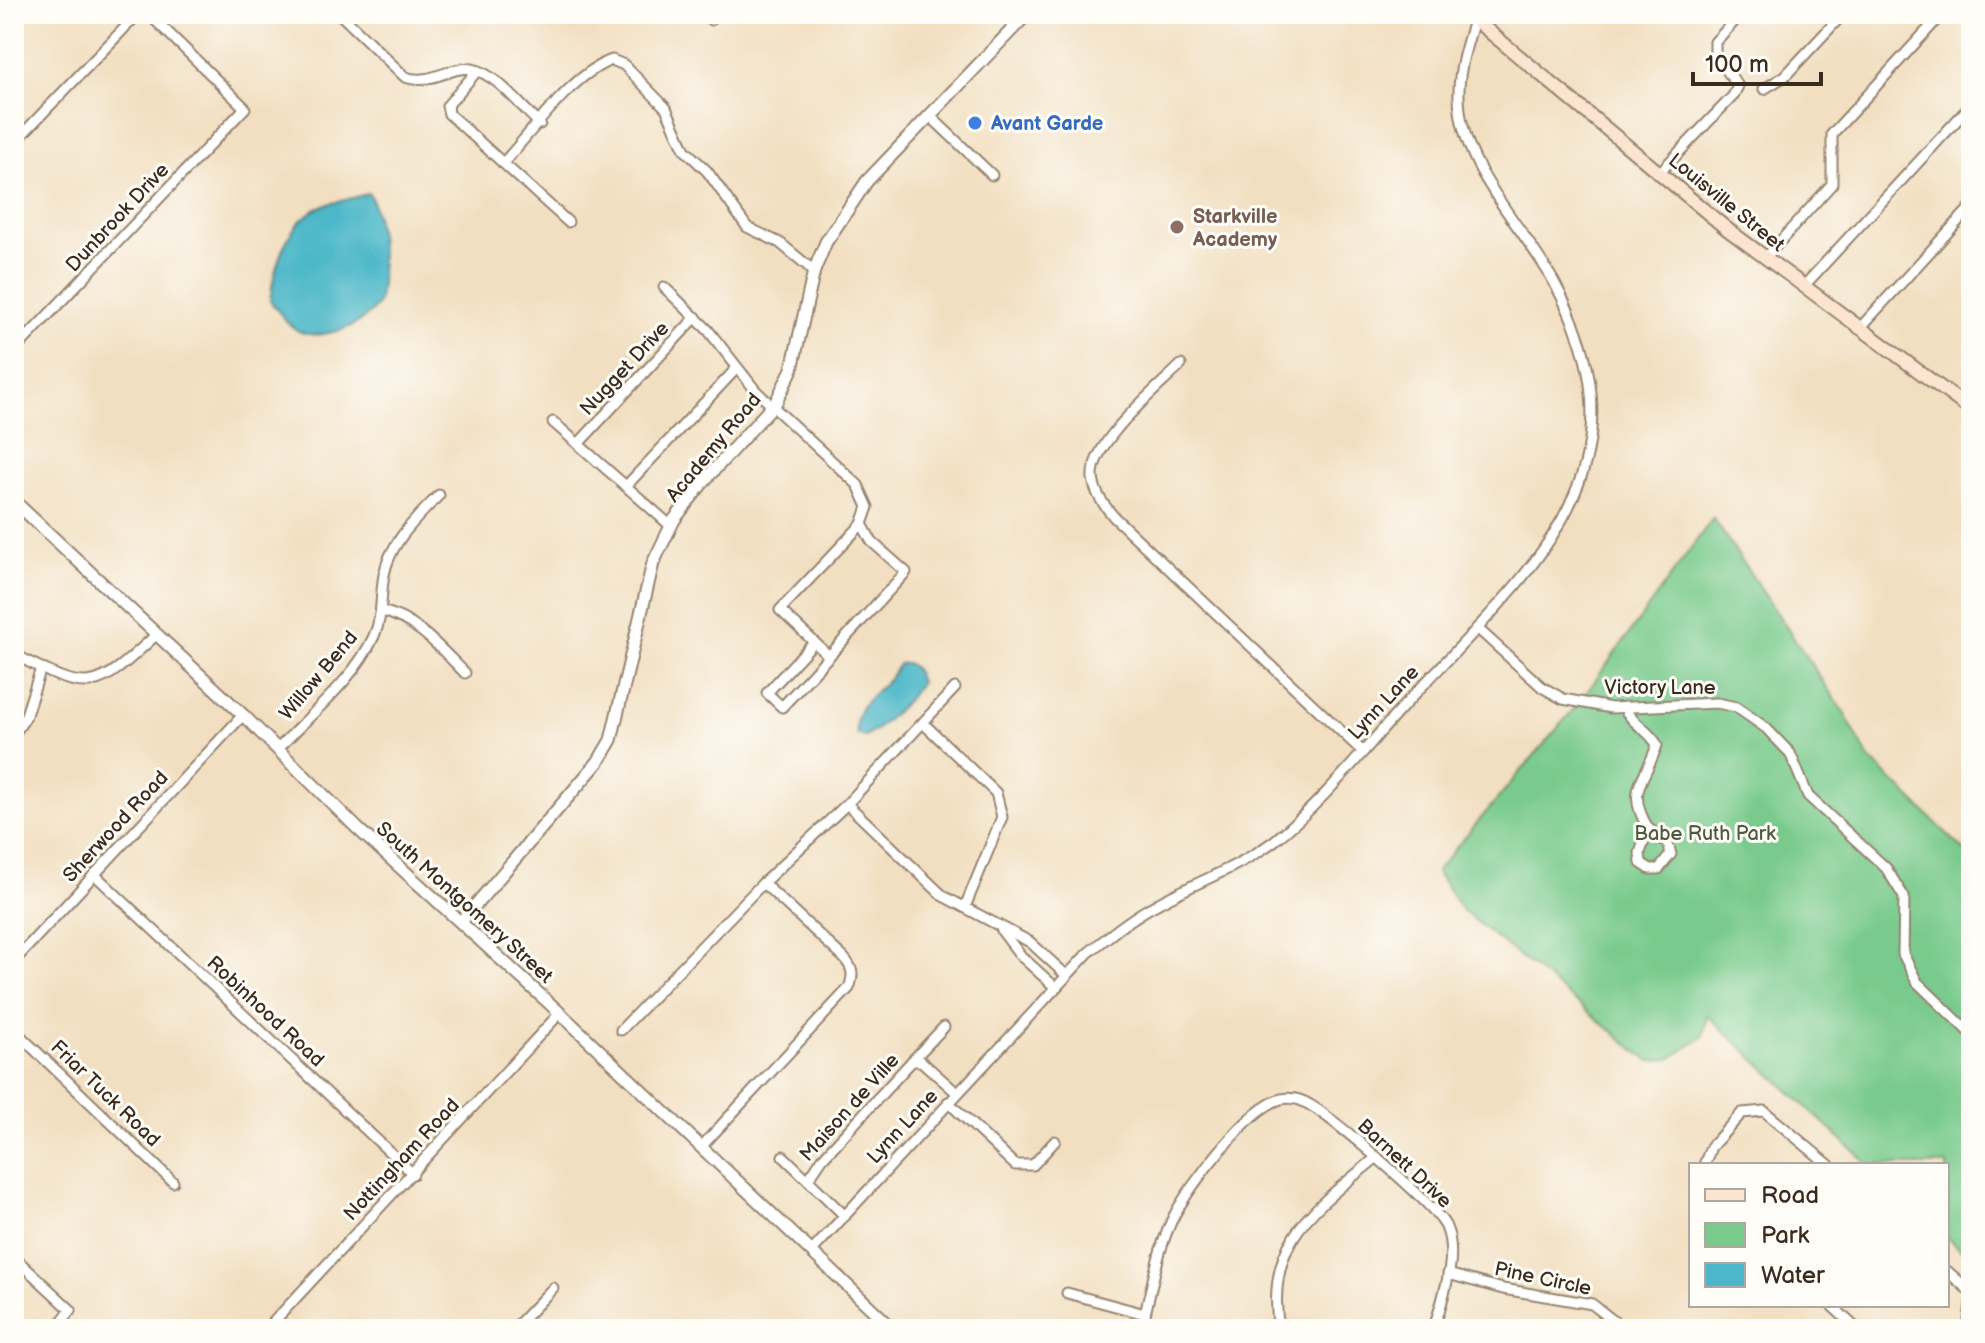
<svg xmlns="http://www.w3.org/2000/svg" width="1985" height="1343" font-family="'Balsamiq Sans',sans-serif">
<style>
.green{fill:#79ca8c;stroke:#5a7a55;stroke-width:2}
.water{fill:#4cb7c8;stroke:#447073;stroke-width:2}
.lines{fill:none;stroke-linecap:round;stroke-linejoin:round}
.minor-casing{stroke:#968470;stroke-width:13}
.tertiary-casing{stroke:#968470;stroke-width:15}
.secondary-casing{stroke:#968470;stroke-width:16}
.minor{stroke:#fff;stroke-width:9}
.tertiary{stroke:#fff;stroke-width:11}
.secondary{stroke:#fce5d0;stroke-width:12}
.shop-dot{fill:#3f7fe0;stroke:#fdfcf7;stroke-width:3}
.education-dot{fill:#8d6e63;stroke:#fdfcf7;stroke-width:3}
.labels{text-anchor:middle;stroke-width:6;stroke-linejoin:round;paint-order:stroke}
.shop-label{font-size:20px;font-weight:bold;fill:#366cbe;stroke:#fdfcf7;text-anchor:start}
.street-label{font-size:20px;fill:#3b2a1e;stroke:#fdfcf7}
.education-label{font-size:20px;font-weight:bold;fill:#785e54;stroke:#fdfcf7;text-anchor:start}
.park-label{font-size:20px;fill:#4e5a3f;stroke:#fdfcf7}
</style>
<rect width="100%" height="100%" fill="#fdfcf7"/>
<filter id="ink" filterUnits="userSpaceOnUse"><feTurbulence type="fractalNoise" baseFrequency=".0125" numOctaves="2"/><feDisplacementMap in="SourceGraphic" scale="16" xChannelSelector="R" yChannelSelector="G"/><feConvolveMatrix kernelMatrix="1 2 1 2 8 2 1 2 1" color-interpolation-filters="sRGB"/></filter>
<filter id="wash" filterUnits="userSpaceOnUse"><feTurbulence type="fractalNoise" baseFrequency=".006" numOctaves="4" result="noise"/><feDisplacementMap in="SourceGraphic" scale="32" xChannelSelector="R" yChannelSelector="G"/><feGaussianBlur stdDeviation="1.8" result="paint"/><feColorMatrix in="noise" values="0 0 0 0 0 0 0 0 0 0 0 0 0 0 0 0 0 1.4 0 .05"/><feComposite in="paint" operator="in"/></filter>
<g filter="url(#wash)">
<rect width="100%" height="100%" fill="#f2dfc1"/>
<polygon class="green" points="1713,518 1844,713 1869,758 1971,857 1971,1259 1947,1237 1947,1165 1869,1165 1707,1015 1703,1037 1669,1059 1649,1061 1462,910 1436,871 1579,703"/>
<g class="water">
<path d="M368,193c11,12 19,98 8,113 -8,11 -22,20 -35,24 -40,11 -46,3 -71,-29 4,-35 17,-83 55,-96 14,-4 29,-6 43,-12z"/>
<path d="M907,663l8,6 5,13c-7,14 -40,47 -55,55l-8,-3c-6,-34 29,-43 42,-70z"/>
</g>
</g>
<g filter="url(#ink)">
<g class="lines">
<g class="minor-casing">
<g id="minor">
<path d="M340,14l65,63c26,9 46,-12 67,-8 25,5 49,38 68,55"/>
<polyline points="711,20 717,14"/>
<polyline points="477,71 447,106 449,114 568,222"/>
<polyline points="1764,89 1785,76 1843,14"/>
<polyline points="930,116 992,175"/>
<polyline points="14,143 138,14"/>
<path d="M503,163c29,-31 70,-90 109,-103l12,5 42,43 19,42 22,21 40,56 33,16 34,28"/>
<polyline points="1659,173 1733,96 1738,86 1715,54 1715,42 1741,14"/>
<polyline points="1765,258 1832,184 1832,134 1942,14"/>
<polyline points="664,287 708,330 756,391 858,485 868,507 862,524 780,610 829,656 906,572 872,542 862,524"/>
<polyline points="1803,287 1971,105"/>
<polyline points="1859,329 1971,207"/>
<polyline points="14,351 245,108 149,14"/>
<path d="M1181,365c-24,24 -91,78 -88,113 2,16 11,27 21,39l248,234"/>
<polyline points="553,422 671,526"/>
<polyline points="579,443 696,317"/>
<polyline points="627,485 736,369"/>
<path d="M382,611c35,9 58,37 83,62"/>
<polyline points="1477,628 1542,687 1563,699 1611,708 1717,703 1736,707 1766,728 1790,753 1808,796 1886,868 1904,897 1903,954 1917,982 1971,1034"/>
<polyline points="814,642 767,693 782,707 829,656"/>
<path d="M14,654c76,41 80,39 143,-20"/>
<path d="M1624,707c8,18 25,22 33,38 -12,37 -32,44 -9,83l-8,25 1,10 9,6h9l12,-15 -3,-10 -20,-16"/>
<polyline points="923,723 996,793 1002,817 965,907"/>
<polyline points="14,734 25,718 41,668"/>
<path d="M278,749c31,-34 77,-70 96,-113 9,-20 6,-40 10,-61 6,-33 33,-57 55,-80"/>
<polyline points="847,804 943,896 1030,942 1066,975"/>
<polyline points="94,874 413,1174"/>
<polyline points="1002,931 1021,956 1055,987"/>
<polyline points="14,961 243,715"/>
<polyline points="14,1030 173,1182"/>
<polyline points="621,1030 763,883 847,804 955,688"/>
<polyline points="912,1061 944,1027"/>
<polyline points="948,1102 1015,1165 1033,1165 1055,1141"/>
<path d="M701,1147l148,-159c5,-13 4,-20 -5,-30l-81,-75"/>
<polyline points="783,1156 808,1180"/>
<polyline points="1704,1165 1711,1147 1742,1113 1764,1111 1829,1165"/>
<polyline points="845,1216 808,1180 822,1159 912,1061 921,1061 957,1093"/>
<path d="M811,1252l277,-299c22,-18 44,-36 69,-49 39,-22 81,-36 117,-63 51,-40 93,-96 138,-144 118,-126 245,-228 142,-415 -32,-58 -94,-115 -95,-185 -1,-28 9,-57 17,-83"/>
<polyline points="14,1257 71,1310 55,1329"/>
<polyline points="1947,1271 1971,1292"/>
<polyline points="1448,1274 1503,1289 1592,1304 1624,1329"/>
<polyline points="1067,1293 1145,1314"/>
<polyline points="1831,1305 1857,1329"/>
<polyline points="267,1329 560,1013"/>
<polyline points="514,1329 553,1288"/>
<path d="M1148,1329l-3,-15c8,-32 14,-70 30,-100 16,-30 73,-106 106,-115 10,-2 20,0 29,6 24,14 126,100 136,122 13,31 -4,71 -12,102"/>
<path d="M1279,1329c-15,-90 37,-121 98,-172"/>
<polyline points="1968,1329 1971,1302"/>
</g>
</g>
<g class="tertiary-casing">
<g id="tertiary">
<polyline points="14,501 243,715 357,828 560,1013 893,1329"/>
<polyline points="461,922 598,762 611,740 653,563 674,520 704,481 776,402 792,369 814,271 826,242 867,181 1027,14"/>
</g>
</g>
<g class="secondary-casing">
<polyline id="secondary" points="1468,14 1727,229 1971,410"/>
</g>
<use href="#minor" class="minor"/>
<use href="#tertiary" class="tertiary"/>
<use href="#secondary" class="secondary"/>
</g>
</g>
<circle class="shop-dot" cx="975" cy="123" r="8"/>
<circle class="education-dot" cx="1177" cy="227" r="8"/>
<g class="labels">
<g class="shop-label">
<text x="991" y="130">Avant Garde</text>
</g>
<g class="street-label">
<text transform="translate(1727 202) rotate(39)" y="7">Louisville Street</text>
<text transform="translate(117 217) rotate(-47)" y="7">Dunbrook Drive</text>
<text transform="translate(624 368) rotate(-47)" y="7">Nugget Drive</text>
<text transform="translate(713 447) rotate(-50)" y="7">Academy Road</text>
<text transform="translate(318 675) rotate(-50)" y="7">Willow Bend</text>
<text x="1660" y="694">Victory Lane</text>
<text transform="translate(1383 702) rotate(-47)" y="7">Lynn Lane</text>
<text transform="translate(115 826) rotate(-47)" y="7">Sherwood Road</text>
<text transform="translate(465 902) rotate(42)" y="7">South Montgomery Street</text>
<text transform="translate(266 1011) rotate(43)" y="7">Robinhood Road</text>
<text transform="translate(106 1093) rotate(44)" y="7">Friar Tuck Road</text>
<text transform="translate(849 1107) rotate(-48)" y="7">Maison de Ville</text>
<text transform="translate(902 1126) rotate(-47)" y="7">Lynn Lane</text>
<text transform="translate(401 1159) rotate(-47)" y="7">Nottingham Road</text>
<text transform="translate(1405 1163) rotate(43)" y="7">Barnett Drive</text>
<text transform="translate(1543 1278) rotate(12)" y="7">Pine Circle</text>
</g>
<g class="education-label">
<text x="1193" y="223">Starkville<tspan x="1193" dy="23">Academy</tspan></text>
</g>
<g class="park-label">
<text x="1705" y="840">Babe Ruth Park</text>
</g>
</g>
<rect width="1985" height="1343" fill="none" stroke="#fdfcf7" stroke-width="48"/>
<rect x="1689" y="1163" width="260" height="144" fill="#fdfcf7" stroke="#afa8a0" stroke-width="2"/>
<rect x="1705" y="1189" width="40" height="12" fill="#fce5d0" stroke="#afa8a0" stroke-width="2"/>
<text x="1761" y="1203" font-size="24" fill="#3b2a1e">Road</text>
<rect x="1705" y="1223" width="40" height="24" fill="#79ca8c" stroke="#afa8a0" stroke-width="2"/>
<text x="1761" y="1243" font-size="24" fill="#3b2a1e">Park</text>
<rect x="1705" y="1263" width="40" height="24" fill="#4cb7c8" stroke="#afa8a0" stroke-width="2"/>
<text x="1761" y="1283" font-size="24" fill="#3b2a1e">Water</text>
<path d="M1693 72v12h128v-12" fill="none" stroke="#3b2a1e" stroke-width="4"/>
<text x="1705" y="72" font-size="24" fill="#3b2a1e" stroke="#fdfcf7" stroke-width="6" paint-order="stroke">100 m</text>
</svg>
